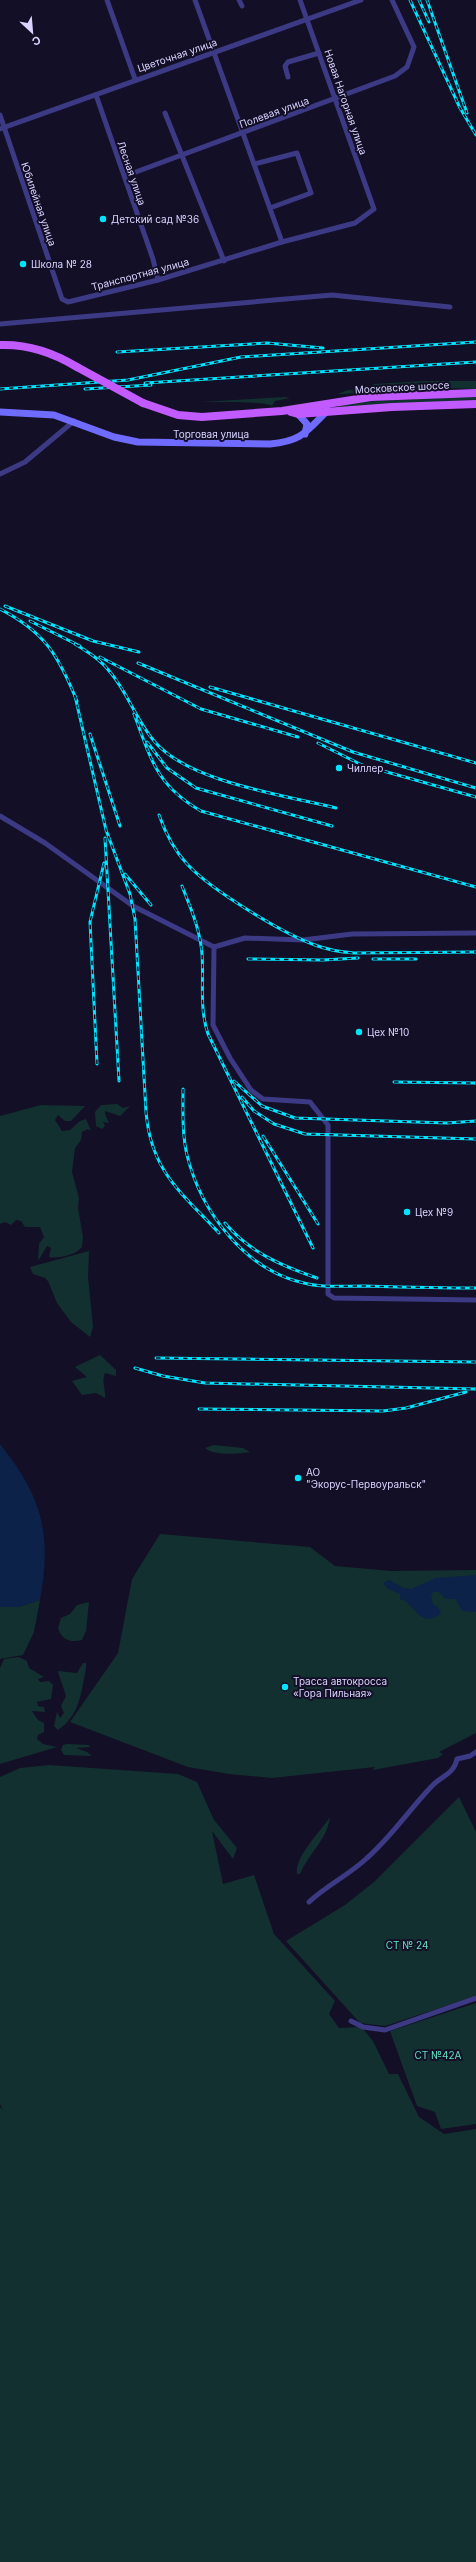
<svg xmlns="http://www.w3.org/2000/svg" width="476" height="2562" font-family="Inter,sans-serif">
<style>
.green{fill:#12302f}
.water{fill:#0c2248}
.lines{fill:none;stroke-linecap:round;stroke-linejoin:round}
.street{stroke:#3d3a85;stroke-width:5}
.secondary{stroke:#6f6bff;stroke-width:7}
.primary{stroke:#c25bff;stroke-width:8}
.rail-casing{stroke:#00e5ff;stroke-width:3}
.rail{stroke:#130f26;stroke-width:1.5;stroke-dasharray:4.5;stroke-linecap:butt}
.primary-bridge{stroke:#c25bff;stroke-width:8}
.poi-dot{fill:#00e5ff;stroke:#130f26;stroke-width:1.5}
.labels{text-anchor:middle;stroke-width:4;stroke-linejoin:round;paint-order:stroke}
.street-label{font-size:10px;fill:#d9d4ff;stroke:#130f26}
.poi-label{font-size:10px;fill:#d9d4ff;stroke:#130f26;text-anchor:start}
.park-label{font-size:10px;fill:#5fe0c0;stroke:#130f26}
</style>
<rect width="100%" height="100%" fill="#130f26"/>
<g class="green">
<path d="M422,381h54v8c-29,-2 -60,0 -90,2 -15,-3 -33,4 -49,3l11,-4 16,1 10,-7z"/>
<polygon points="476,396 476,402 339,408 338,406 341,403"/>
<path d="M285,397l5,1 -15,3 -3,5c-6,-5 -59,-4 -72,-4z"/>
<polygon points="117,1104 123,1108 130,1106 120,1116 105,1111 105,1114 109,1123 103,1122 105,1126 102,1129 96,1126 95,1112 101,1105"/>
<path d="M41,1105l44,1 -14,15h-6l-7,-6 -3,5 7,11 8,-1 10,-9 6,-2 5,12 -3,-2 -6,3 -1,8 -6,8 -3,24 7,26 -1,10 5,29 -1,10c-6,8 -25,12 -33,10l2,-9 -4,-2 -9,15 1,-17 5,-7 -4,-10h-15l-4,-6 -5,-1 -5,5 -6,-3 -5,2v-108z"/>
<polygon points="89,1251 88,1277 93,1327 90,1337 71,1322 57,1303 48,1281 45,1278 33,1274 30,1267"/>
<path d="M100,1355l16,15v6l-11,-3c-4,9 1,16 0,25l-9,-5 -14,2 -10,-14 15,-4 -12,-10z"/>
<path d="M214,1445l29,3 7,4c-12,2 -36,4 -45,-4z"/>
<polygon points="160,1534 310,1547 335,1566 391,1571 476,1570 476,1733 439,1752 443,1754 438,1758 373,1770 375,1767 272,1778 229,1774 188,1767 70,1722 118,1653 132,1579"/>
<polygon points="40,1600 34,1632 23,1655 0,1659 0,1607 18,1607"/>
<path d="M89,1602l-3,29 -4,9c-12,3 -20,0 -24,-12l3,-10 9,-4 7,-9z"/>
<polygon points="19,1657 27,1661 29,1668 44,1677 38,1679 40,1682 49,1681 53,1685 51,1699 37,1702 38,1706 44,1707 45,1712 32,1711 38,1720 44,1723 44,1732 38,1735 37,1739 43,1744 57,1747 0,1764 0,1668 4,1659"/>
<path d="M83,1663h3v5c-5,25 -6,47 -28,62l-4,-4 3,-14 3,6 4,-5 -3,-7 5,-10 -8,-24v-1l19,2z"/>
<polygon points="67,1744 89,1745 90,1747 76,1748 87,1752 92,1756 64,1755 61,1750 63,1745"/>
<polygon points="49,1765 178,1774 197,1782 214,1820 237,1848 233,1859 212,1831 223,1884 254,1875 274,1934 335,2001 329,2014 339,2028 358,2027 364,2030 373,2041 389,2074 398,2074 419,2117 444,2134 476,2129 476,2562 0,2562 0,2107 3,2110 0,2104 0,1777 20,1768"/>
<polygon points="459,1797 476,1832 476,1996 385,2026 360,2023 286,1941 345,1905 374,1882"/>
<path d="M330,1817c-3,23 -21,36 -30,57h-3c-3,-17 24,-43 33,-57z"/>
<polygon points="476,2003 476,2124 441,2129 435,2112 417,2106 390,2031"/>
</g>
<g class="water">
<path d="M0,1444c42,53 52,89 40,156l-22,7h-18z"/>
<path d="M476,1575v37l-14,-1 -7,-12h-10l-6,-7h-6l-2,3 2,9 5,3 3,7c-23,15 -24,-10 -41,-15v-5l-12,-5 -5,-6 6,-3 15,8 7,1 25,-11z"/>
</g>
<g class="lines">
<g class="street">
<polyline points="107,0 135,79"/>
<polyline points="195,0 282,242"/>
<polyline points="239,0 242,6"/>
<polyline points="288,77 285,66 288,62 319,53"/>
<polyline points="96,95 153,259 158,280"/>
<polyline points="165,113 224,261"/>
<polyline points="0,115 62,299 68,302 158,280 282,242 355,223 374,209 300,0"/>
<polyline points="0,129 361,0"/>
<polyline points="254,164 297,153 311,193 270,208"/>
<polyline points="125,176 395,76 407,67 414,47 392,0"/>
<polyline points="0,324 332,295 450,307"/>
<polyline points="0,474 25,462 74,421"/>
<polyline points="0,816 45,843 133,906 214,947 245,938 303,940 352,934 476,933"/>
<polyline points="214,947 213,1025 230,1058 251,1090 263,1099 310,1102 328,1125 328,1294 334,1298 476,1300"/>
<path d="M309,1902c18,-17 40,-27 58,-44 24,-21 42,-48 64,-71 9,-11 23,-12 26,-28l13,-3 6,-4"/>
<polyline points="351,2021 363,2027 385,2030 476,1998"/>
</g>
<g class="secondary">
<path d="M0,412l54,3 60,22 24,5 132,2c32,-3 36,-12 58,-34"/>
<polyline points="298,414 307,424 305,434"/>
</g>
<g class="primary">
<path d="M0,345c27,-1 54,8 77,22"/>
<polyline points="143,403 178,415 202,417 282,411 371,397 476,393"/>
<polyline points="291,412 298,414 392,407 476,404"/>
</g>
<g class="rail-casing">
<g id="rail">
<polyline points="410,0 460,108 476,135"/>
<polyline points="419,0 429,22"/>
<polyline points="427,0 467,113"/>
<polyline points="117,352 267,343 323,348"/>
<polyline points="145,383 476,362"/>
<polyline points="0,389 128,380 241,357 476,342"/>
<polyline points="85,389 151,385"/>
<polyline points="5,606 93,641 139,652"/>
<path d="M0,609c45,23 58,46 77,92"/>
<polyline points="30,621 80,646"/>
<path d="M75,644c13,8 26,16 35,28 18,21 26,48 44,69 34,41 130,54 182,67"/>
<polyline points="100,657 201,709 298,737"/>
<polyline points="138,663 353,752 476,788"/>
<polyline points="210,687 476,763"/>
<path d="M75,696l31,134 24,64 5,25 11,193c5,60 36,81 73,121"/>
<path d="M134,714c17,45 22,71 67,97l275,76"/>
<polyline points="90,734 120,826"/>
<polyline points="147,742 167,768 196,788 332,826"/>
<polyline points="318,743 362,765 476,797"/>
<path d="M159,815c6,17 15,35 28,49 24,26 95,69 128,81 13,5 25,7 39,8l122,-1"/>
<polyline points="105,838 119,1081"/>
<polyline points="125,874 151,905"/>
<path d="M182,886c9,23 18,43 20,68 2,27 -3,53 6,80l105,214"/>
<polyline points="248,959 323,960 358,958"/>
<polyline points="373,959 416,959"/>
<polyline points="97,1064 90,922 104,863"/>
<polyline points="234,1081 262,1106 295,1118 447,1123 476,1121"/>
<polyline points="394,1082 476,1083"/>
<path d="M183,1089c0,22 -1,45 4,66 14,57 58,115 117,128 19,5 40,3 60,3 37,1 75,2 112,2"/>
<polyline points="242,1097 254,1111 274,1124 305,1134 476,1139"/>
<polyline points="263,1136 318,1224"/>
<path d="M225,1223c24,29 57,43 92,55"/>
<polyline points="156,1358 476,1362"/>
<polyline points="135,1368 163,1376 205,1383 476,1389"/>
<polyline points="199,1409 383,1411 406,1408 466,1392"/>
</g>
</g>
<use href="#rail" class="rail"/>
<polyline class="primary-bridge" points="77,367 143,403"/>
</g>
<g class="poi-dot">
<circle cx="103" cy="219" r="4"/>
<circle cx="23" cy="264" r="4"/>
<circle cx="339" cy="768" r="4"/>
<circle cx="359" cy="1032" r="4"/>
<circle cx="407" cy="1212" r="4"/>
<circle cx="298" cy="1478" r="4"/>
<circle cx="285" cy="1687" r="4"/>
</g>
<g class="labels">
<g class="street-label">
<text transform="translate(177 55) rotate(-19)" y="4">Цветочная улица</text>
<text transform="translate(346 102) rotate(71)" y="4">Новая Нагорная улица</text>
<text transform="translate(274 112) rotate(-20)" y="4">Полевая улица</text>
<text transform="translate(132 173) rotate(71)" y="4">Лесная улица</text>
<text transform="translate(39 204) rotate(71)" y="4">Юбилейная улица</text>
<text transform="translate(140 274) rotate(-15)" y="4">Транспортная улица</text>
<text transform="translate(402 387) rotate(-3)" y="4">Московское шоссе</text>
<text x="211" y="438">Торговая улица</text>
</g>
<g class="poi-label">
<text x="111" y="223">Детский сад №36</text>
<text x="31" y="268">Школа № 28</text>
<text x="347" y="772">Чиллер</text>
<text x="367" y="1036">Цех №10</text>
<text x="415" y="1216">Цех №9</text>
<text x="306" y="1476">АО<tspan x="306" dy="12">"Экорус-Первоуральск"</tspan></text>
<text x="293" y="1685">Трасса автокросса<tspan x="293" dy="12">«Гора Пильная»</tspan></text>
</g>
<g class="park-label">
<text x="407" y="1949">СТ № 24</text>
<text x="438" y="2059">СТ №42А</text>
</g>
</g>
<g transform="translate(32 32) rotate(154)" stroke="#130f26" stroke-width="3" paint-order="stroke">
<path d="M0-3L7 15L0 10L-7 15Z" fill="#d9d4ff"/>
<text y="-6" font-size="11" font-weight="bold" text-anchor="middle" fill="#d9d4ff">С</text>
</g>
</svg>
